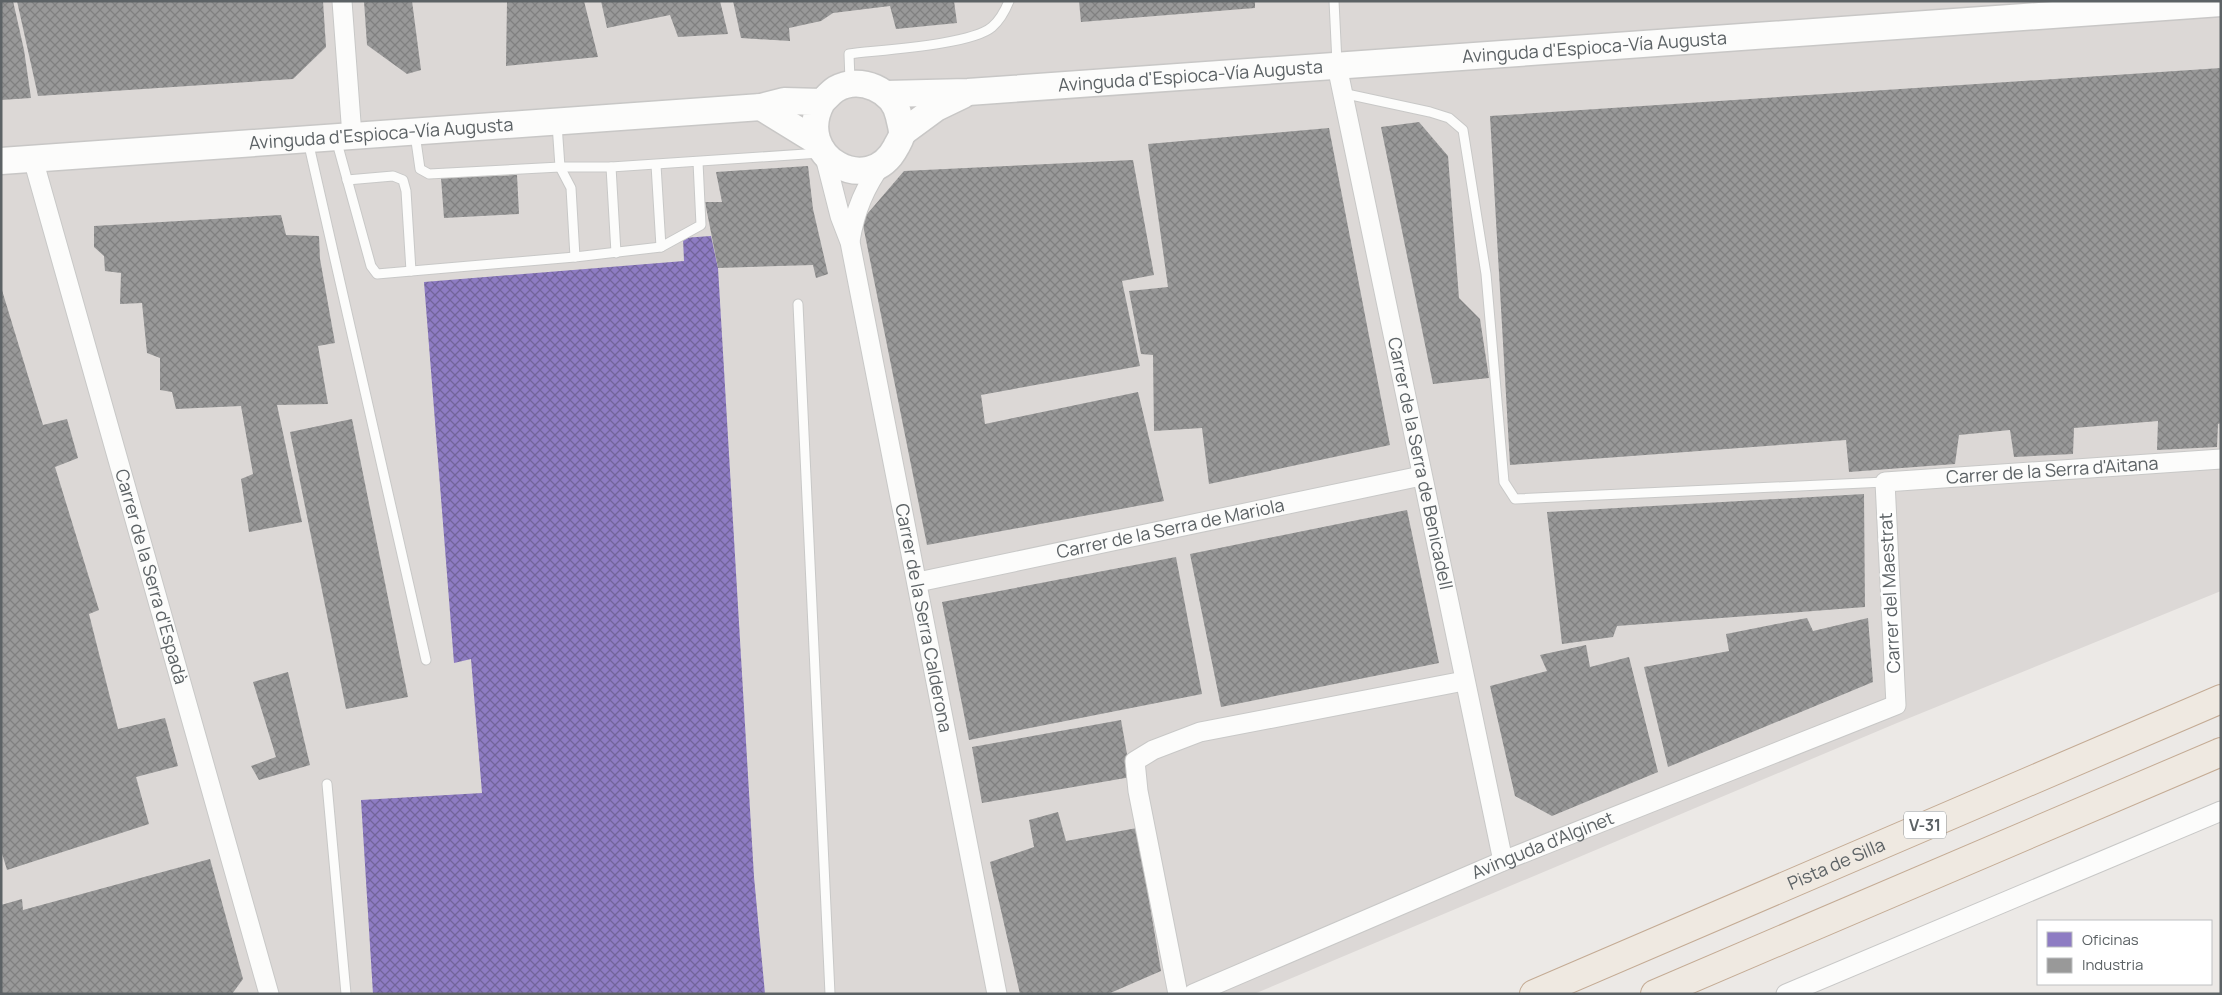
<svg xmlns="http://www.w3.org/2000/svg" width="2222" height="995" font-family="Manrope,sans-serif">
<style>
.industrial{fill:#dcd8d6}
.offices{fill:url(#offices-cross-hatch)}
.industry{fill:url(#industry-cross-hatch)}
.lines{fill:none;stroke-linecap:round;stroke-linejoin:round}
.lane-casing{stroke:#c8c8c7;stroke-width:11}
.street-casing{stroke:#c8c8c7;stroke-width:21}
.secondary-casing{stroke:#c8c7c6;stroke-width:29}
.highway-casing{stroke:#c4ab94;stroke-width:30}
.lane{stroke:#fcfcfb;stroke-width:9}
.street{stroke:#fcfcfb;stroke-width:19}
.secondary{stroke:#fcfcfb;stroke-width:26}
.highway{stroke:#efe9e1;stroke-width:28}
.labels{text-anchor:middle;stroke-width:5;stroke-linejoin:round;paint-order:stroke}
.shield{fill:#fff;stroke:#8d9193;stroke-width:1}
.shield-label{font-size:16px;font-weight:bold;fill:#5c6265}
.street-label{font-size:18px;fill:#5c6265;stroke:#fff}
</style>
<defs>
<pattern id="offices-cross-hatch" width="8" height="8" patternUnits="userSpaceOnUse" patternTransform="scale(1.25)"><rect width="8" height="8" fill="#8e7cc3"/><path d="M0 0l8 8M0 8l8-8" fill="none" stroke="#72649a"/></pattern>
<pattern id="industry-cross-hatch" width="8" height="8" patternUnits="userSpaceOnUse" patternTransform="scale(1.25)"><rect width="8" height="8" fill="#999"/><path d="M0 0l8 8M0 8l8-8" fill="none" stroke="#808080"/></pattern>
</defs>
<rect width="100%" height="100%" fill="#ece9e6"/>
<polygon class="industrial" points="1,1 2221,1 2221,591 1897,723 1254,994 1,994"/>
<polygon class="offices" points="711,236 718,268 754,877 765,994 373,994 361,800 482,793 471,659 454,663 424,282 684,261 683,238"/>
<g class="industry">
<polygon points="1,1 13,1 24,50 31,98 1,100"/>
<polygon points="17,1 323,1 326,47 293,79 38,96"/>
<polygon points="364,1 412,1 421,70 407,74 367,45"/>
<polygon points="507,1 584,1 598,57 506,66"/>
<polygon points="601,1 720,1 728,34 678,37 670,15 607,28"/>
<polygon points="733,1 954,1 957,23 896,29 890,6 833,13 821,21 789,28 790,41 741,38"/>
<polygon points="1079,1 1255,1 1255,8 1081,22"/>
<polygon points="2221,68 2221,423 2218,424 2217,447 2157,450 2158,421 2074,428 2073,454 2014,457 2010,430 1959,435 1955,464 1849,472 1846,440 1510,465 1490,116"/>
<polygon points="1419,122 1448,156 1459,298 1480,319 1489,378 1433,384 1381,127"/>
<polygon points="1329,128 1390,445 1209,484 1202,428 1154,431 1153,355 1141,354 1129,291 1168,287 1148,144"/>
<polygon points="1133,160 1154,275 1122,281 1140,366 981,395 985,424 1138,392 1164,501 927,545 862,220 904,171"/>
<polygon points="808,166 813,209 828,274 816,278 813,265 718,268 705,202 722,202 716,172"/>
<polygon points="517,175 519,214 444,218 441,178"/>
<polygon points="281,215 286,235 319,236 320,259 335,343 318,346 328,404 277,405 302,522 249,532 241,479 253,474 241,406 176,409 172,392 160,390 160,358 147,353 142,303 120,304 121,273 105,271 104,256 94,247 94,226"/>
<polygon points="1,287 43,425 67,419 78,458 55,467 99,610 89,614 118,729 165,718 178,766 136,777 149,824 7,870 1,850"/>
<polygon points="352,419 408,697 346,709 290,432"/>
<polygon points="1864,494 1865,607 1617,626 1613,637 1562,644 1547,512"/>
<polygon points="1407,510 1439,663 1221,707 1190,554"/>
<polygon points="1176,557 1202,694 969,740 942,602"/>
<polygon points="1807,618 1813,631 1868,618 1873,682 1668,767 1644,667 1729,651 1726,634"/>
<polygon points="1586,645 1590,667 1629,657 1658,772 1552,816 1515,796 1490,686 1547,671 1540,655"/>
<polygon points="288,672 310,765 259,780 251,766 276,757 253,682"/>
<polygon points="1121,720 1131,777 982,803 972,747"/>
<polygon points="1058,812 1066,841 1137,828 1161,971 1108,994 1020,994 990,862 1034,847 1029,820"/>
<polygon points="210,859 243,979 232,994 1,994 1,905 22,899 23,910"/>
</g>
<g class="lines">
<g class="lane-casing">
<g id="lane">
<polyline points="1334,1 1337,63"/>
<path d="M850,81l-1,-27c30,-4 122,-9 143,-27 8,-7 13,-16 17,-26"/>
<polyline points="1342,93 1430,112 1449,118 1463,130 1486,274 1504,482 1515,499 1885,482"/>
<polyline points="557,124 560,167 571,188 575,257 661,247 701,225 698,162"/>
<polyline points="415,134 420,169 429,174 560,167 611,167 820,153"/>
<polyline points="336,139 371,266 377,274 575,257"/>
<polyline points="308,141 426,660"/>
<polyline points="656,165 661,247"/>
<polyline points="611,167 616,253"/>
<polyline points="347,180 393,176 403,180 406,191 411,271"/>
<polyline points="798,304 830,994"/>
<polyline points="327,784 346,994"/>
</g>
</g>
<g class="street-casing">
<g id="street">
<polyline points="342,1 352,136"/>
<path id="s1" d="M1337,66l166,795"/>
<path id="s2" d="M824,153l16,63 10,26 147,752"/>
<path id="s3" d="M33,159l236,835"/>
<path d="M850,241c5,-31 15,-54 33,-79"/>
<path id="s4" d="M918,582l503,-106"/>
<polyline points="1178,994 1138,791 1135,761 1153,750 1200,732 1464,681"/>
<path id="s5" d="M1193,994l310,-133 393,-156 -11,-223 336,-23"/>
<polyline points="1786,994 2221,811"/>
</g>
</g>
<g class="secondary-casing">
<g id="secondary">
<path id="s6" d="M886,94l82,-2 1253,-89"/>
<polyline points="761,107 816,141"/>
<polyline points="902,133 936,108 963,95"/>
<path id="s7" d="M1,161l760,-54 23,-6 38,1c4,-4 9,-10 14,-13 24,-14 58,1 63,28 1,5 3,11 3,16 0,4 -4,10 -6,14 -27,52 -104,10 -74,-45"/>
</g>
</g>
<g class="highway-casing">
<g id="highway">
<path id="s8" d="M1534,994l687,-295"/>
<polyline points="1655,994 2221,752"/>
</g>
</g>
<use href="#lane" class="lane"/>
<use href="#street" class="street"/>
<use href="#secondary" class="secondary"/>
<use href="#highway" class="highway"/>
</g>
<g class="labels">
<rect class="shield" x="1904" y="811.5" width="42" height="27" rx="4"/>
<g class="shield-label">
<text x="1925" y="831">V-31</text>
</g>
<g class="street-label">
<text dy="6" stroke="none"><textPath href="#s6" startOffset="710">Avinguda d'Espioca-Vía Augusta</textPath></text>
<text dy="6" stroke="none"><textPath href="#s6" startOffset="305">Avinguda d'Espioca-Vía Augusta</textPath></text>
<text dy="6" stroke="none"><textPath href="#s7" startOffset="381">Avinguda d'Espioca-Vía Augusta</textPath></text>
<text dy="6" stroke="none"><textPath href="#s1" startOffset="406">Carrer de la Serra de Benicadell</textPath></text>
<text dy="6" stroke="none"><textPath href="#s5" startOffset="1151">Carrer de la Serra d'Aitana</textPath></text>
<text dy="6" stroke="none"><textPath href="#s4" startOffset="258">Carrer de la Serra de Mariola</textPath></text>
<text dy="6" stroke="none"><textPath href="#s3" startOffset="434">Carrer de la Serra d'Espadà</textPath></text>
<text transform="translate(1890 593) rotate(-93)" y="6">Carrer del Maestrat</text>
<text dy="6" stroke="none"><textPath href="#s2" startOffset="476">Carrer de la Serra Calderona</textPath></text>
<text dy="6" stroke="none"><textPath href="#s5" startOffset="380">Avinguda d'Alginet</textPath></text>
<text dy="6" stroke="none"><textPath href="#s8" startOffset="329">Pista de Silla</textPath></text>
</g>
</g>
<rect width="2222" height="995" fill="none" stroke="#5c6265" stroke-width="5"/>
<rect x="2037" y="920" width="175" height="65" fill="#ffffff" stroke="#bec0c1"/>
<rect x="2047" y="932" width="25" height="15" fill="#8e7cc3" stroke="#bec0c1"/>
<text x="2082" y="945" font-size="15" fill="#5c6265">Oficinas</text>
<rect x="2047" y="958" width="25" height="15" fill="#999999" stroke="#bec0c1"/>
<text x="2082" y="970" font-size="15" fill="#5c6265">Industria</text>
</svg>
